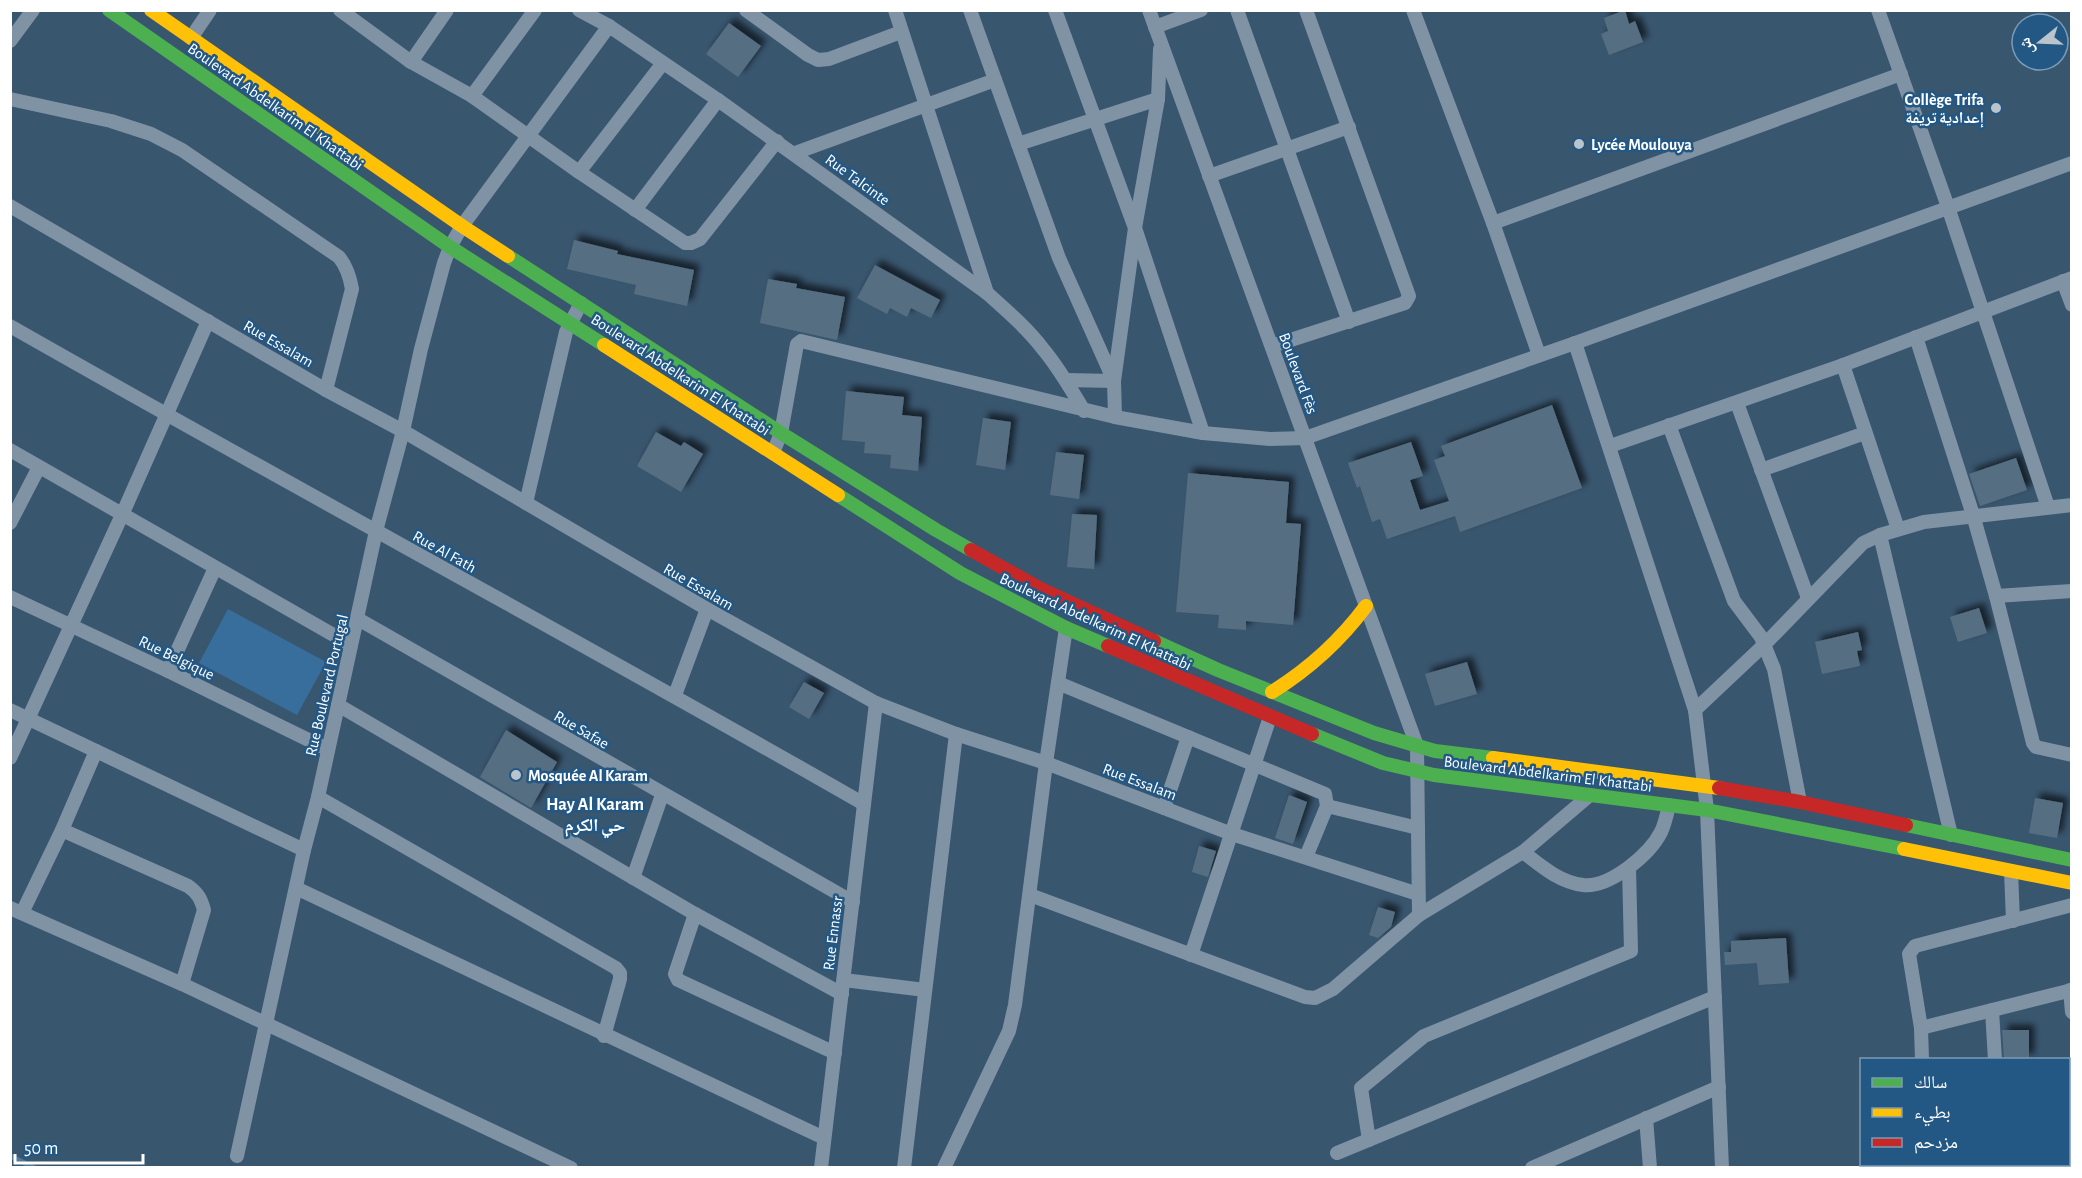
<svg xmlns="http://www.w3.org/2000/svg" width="2082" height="1178" font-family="'Alegreya Sans','Noto Naskh Arabic',sans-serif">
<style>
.green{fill:#376e9b}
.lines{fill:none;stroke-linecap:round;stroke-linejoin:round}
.stream{stroke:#537997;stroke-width:5}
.building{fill:#576e81;filter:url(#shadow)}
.street{stroke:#8093a5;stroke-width:14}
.fast{stroke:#4caf50;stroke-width:14}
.slow{stroke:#ffc107;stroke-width:14}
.jam{stroke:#c62828;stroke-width:14}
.poi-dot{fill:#bac4cd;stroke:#235885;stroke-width:2}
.labels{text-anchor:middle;stroke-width:5;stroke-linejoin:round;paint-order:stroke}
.poi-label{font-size:16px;font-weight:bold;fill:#fff;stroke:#235885;text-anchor:start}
.street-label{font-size:16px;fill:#fff;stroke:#235885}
.neighbourhood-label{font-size:18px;font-weight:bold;fill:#fff;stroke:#235885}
</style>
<defs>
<filter id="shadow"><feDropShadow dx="5.5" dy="-5.5" stdDeviation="3" flood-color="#0009"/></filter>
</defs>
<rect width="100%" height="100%" fill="#39566f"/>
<polygon class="green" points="228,609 326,662 297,715 199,663"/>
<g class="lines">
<polyline class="stream" points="10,1156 35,1168"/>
</g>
<g class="building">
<polygon points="1625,10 1629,24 1635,21 1643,42 1609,55 1601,34 1608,31 1604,18"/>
<polygon points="729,23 761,46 738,77 706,54"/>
<polygon points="574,240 618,251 617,254 694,270 687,306 634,294 636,285 567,269"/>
<polygon points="875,265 940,300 931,318 911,308 907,317 890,308 887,314 857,298"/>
<polygon points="768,279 797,284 796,288 845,297 837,340 760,323"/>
<polygon points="846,391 904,397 902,415 922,417 918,471 890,468 891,455 864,453 865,442 842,440"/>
<polygon points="1552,405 1582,488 1460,532 1455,516 1387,539 1380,519 1372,522 1360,486 1357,488 1348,463 1411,442 1423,476 1410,480 1420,510 1449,501 1434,460 1445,456 1441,446"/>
<polygon points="983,418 1011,422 1005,470 976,465"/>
<polygon points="656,432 681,446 684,442 703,454 681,492 637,466"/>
<polygon points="1056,452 1084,455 1079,499 1050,495"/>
<polygon points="2016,458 2027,490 1980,506 1969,474"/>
<polygon points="1188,473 1289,482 1286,523 1301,524 1293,625 1246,621 1246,630 1218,628 1219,615 1176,612"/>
<polygon points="1072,514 1097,515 1094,569 1067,567"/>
<polygon points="1979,608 1987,633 1958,642 1950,617"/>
<polygon points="1858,632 1862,650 1857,651 1860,666 1822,674 1815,642"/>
<polygon points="1467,662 1477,694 1435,706 1425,674"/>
<polygon points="804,682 824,693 809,719 789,707"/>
<polygon points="506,730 557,762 531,808 480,777"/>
<polygon points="1289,795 1307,802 1293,844 1275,838"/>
<polygon points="2035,798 2063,803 2057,838 2029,833"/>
<polygon points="1199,846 1216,851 1208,877 1192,872"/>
<polygon points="1378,907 1395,912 1391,927 1378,938 1369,935"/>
<polygon points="1786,938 1789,983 1759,985 1757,963 1725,965 1724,952 1731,952 1731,941"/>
<polygon points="2002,1030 2029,1030 2029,1059 2004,1059"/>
</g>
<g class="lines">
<g class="street">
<polyline points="340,10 411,62 472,96 579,172 685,243 691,243 700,239 777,141"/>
<path d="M579,10l30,16 109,74 269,193c20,18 40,35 56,56 16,19 28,40 41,62"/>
<polyline points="746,10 808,55 818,60 829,59 901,32"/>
<polyline points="895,10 987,293"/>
<polyline points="970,10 1059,258 1114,381 1066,380"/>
<polyline points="1055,10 1135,228 1203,433"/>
<polyline points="1237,10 1349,322"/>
<polyline points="1413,10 1493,223 1539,355"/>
<polyline points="1878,10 1948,207 2048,507"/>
<polyline points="1155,27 1201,10"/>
<polyline points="191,38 210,10"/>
<polyline points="10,41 33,10"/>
<polyline points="411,62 447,10"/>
<polyline points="472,96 535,10"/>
<path d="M10,99l101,22 40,13 31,16 157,107c8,10 11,20 13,32l-26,101"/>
<polyline points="1018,144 1158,99"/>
<polyline points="795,153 995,80"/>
<polyline points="579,172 663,63"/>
<polyline points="1209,176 1349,127"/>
<polyline points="10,206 326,390 403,431 707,609 876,703 956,734 1046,763 1232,834 1418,894"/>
<polyline points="635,210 718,100"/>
<polyline points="1493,223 1901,74"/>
<polyline points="2063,281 2072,305"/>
<path d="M10,326c284,162 572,316 854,478"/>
<polyline points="1916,337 1973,515 1996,596 2033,743 2036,747 2072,755"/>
<polyline points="1575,343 1695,710 1707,810 1722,1168"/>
<polyline points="1272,346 1405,303 1409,296 1306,10"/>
<polyline points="1843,365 1898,529"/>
<polyline points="1737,403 1808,598"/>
<polyline points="1115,417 1114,381 1135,228 1158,99 1160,49"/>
<polyline points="1669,425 1734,601 1761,637 1774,669 1800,802"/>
<polyline points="1610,446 1843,365 2072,278"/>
<polyline points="10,450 351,645"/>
<polyline points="773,453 781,433 797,344 801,341 1115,417 1203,433 1270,439 1305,438 1575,343 2072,163"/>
<polyline points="1761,470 1865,433"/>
<polyline points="526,503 566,332 581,303"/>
<polyline points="10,523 39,467"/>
<polyline points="1880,535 1951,835"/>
<polyline points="1996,596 2072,591"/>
<polyline points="10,597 168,671 327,749"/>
<polyline points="358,619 853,902"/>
<polyline points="168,671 215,568"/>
<polyline points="1058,683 1325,794 1327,806 1306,857"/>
<polyline points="675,695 707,609"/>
<polyline points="338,705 695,914 842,994"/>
<polyline points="10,710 304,850"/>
<polyline points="1695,710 1765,644 1863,543 1880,535 1924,522 2072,505"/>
<polyline points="10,758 122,515 208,321"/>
<polyline points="318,797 616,968 620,973 620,979 604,1036"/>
<polyline points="1327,806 1418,828"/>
<polyline points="1164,808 1188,737"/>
<path d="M62,830l126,56c10,7 13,13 16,24l-22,74"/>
<path d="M1523,852c18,14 36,30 60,33 27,3 67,-31 78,-53 4,-8 6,-18 8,-27"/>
<polyline points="2011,871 2013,921"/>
<polyline points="633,878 662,795"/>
<polyline points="296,888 824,1138"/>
<polyline points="1030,895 1305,997 1315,998 1333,989 1419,915 1417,746 1149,10"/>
<polyline points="10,908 182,984 571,1168"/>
<polyline points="22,913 62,830 96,751"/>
<polyline points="695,914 675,974 678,980 835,1053"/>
<polyline points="1419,915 1523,852 1590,795"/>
<polyline points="1191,955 1270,717"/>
<polyline points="844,980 925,990"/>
<polyline points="2070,990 2072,1012"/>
<polyline points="1992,1010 1995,1060"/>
<polyline points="1921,1028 2072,990"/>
<polyline points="1922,1060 1921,1028 1909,954 1915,946 2072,905"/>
<polyline points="1646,1118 1650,1168"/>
<polyline points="1369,1140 1361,1088 1424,1036 1631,951 1629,868"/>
<polyline points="1337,1153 1715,997"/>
<polyline points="237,1156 304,850 318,797 376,531 403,431 421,349 444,263 450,247 462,226 609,26"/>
<polyline points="1929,1164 1929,1168"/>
<polyline points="2002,1164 2002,1168"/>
<polyline points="821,1168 876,703"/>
<polyline points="904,1168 956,734"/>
<polyline points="944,1168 1009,1031 1015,1005 1046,763 1066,628"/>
<polyline points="1532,1168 1719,1087"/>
</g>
<g class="fast">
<polyline points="109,10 450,247 604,345"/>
<polyline points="508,256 781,433 936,530 971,550"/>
<polyline points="838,495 960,573 1066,628 1108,646"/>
<polyline points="1154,641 1218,670 1374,733 1435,751 1493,758"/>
<polyline points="1312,734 1383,763 1434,775 1707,810 1904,849"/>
<polyline points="1906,825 2072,860"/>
</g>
<g class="slow">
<polyline points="151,10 462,226 508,256"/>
<polyline points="604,345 838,495"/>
<path d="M1272,692c37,-23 68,-51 94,-86"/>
<polyline points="1493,758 1719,788"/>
<polyline points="1904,849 2072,883"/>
</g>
<g class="jam">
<polyline points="971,550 1041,589 1154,641"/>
<polyline points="1108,646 1312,734"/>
<polyline points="1719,788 1800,802 1906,825"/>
</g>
</g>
<g class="poi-dot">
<circle cx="1996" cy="108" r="6"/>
<circle cx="1579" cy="144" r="6"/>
<circle cx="516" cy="775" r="6"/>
</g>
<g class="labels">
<g class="poi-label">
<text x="1984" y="105" text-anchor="end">Collège Trifa<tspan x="1984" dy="18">إعدادية تريفة</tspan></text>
<text x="1591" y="150">Lycée Moulouya</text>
<text x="528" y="781">Mosquée Al Karam</text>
</g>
<g class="street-label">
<text transform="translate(276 106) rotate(35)" y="6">Boulevard Abdelkarim El Khattabi</text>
<text transform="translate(858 179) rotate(36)" y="6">Rue Talcinte</text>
<text transform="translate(279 343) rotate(30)" y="6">Rue Essalam</text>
<text transform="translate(1299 373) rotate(70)" y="6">Boulevard Fès</text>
<text transform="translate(681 374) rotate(33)" y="6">Boulevard Abdelkarim El Khattabi</text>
<text transform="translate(445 551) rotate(29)" y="6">Rue Al Fath</text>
<text transform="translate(699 586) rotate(30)" y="6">Rue Essalam</text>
<text transform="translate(1096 621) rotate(25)" y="6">Boulevard Abdelkarim El Khattabi</text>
<text transform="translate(177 657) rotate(26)" y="6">Rue Belgique</text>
<text transform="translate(326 685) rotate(-77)" y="6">Rue Boulevard Portugal</text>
<text transform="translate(582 729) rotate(30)" y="6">Rue Safae</text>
<text transform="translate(1548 773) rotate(7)" y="6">Boulevard Abdelkarim El Khattabi</text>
<text transform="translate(1140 781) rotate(21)" y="6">Rue Essalam</text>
<text transform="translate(832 933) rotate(-83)" y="6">Rue Ennassr</text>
</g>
<g class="neighbourhood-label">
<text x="595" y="810">Hay Al Karam<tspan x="595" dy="21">حي الكرم</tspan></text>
</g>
</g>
<rect width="2082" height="1178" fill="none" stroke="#ffffff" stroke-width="24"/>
<rect x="1860" y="1058" width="210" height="108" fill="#235885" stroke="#7b9bb6" stroke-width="1.5"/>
<rect x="1872" y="1078" width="30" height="9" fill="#4caf50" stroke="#7b9bb6" stroke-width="1.5"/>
<text x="1914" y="1088" font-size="18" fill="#ffffff">سالك</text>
<rect x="1872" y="1108" width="30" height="9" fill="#ffc107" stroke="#7b9bb6" stroke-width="1.5"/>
<text x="1914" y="1118" font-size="18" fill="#ffffff">بطيء</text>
<rect x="1872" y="1138" width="30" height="9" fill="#c62828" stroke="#7b9bb6" stroke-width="1.5"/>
<text x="1914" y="1148" font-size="18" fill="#ffffff">مزدحم</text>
<g transform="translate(2040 42) rotate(252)"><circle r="28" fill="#235885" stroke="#7b9bb6" stroke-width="1.5"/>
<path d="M0-4.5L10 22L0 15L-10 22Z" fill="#bac4cd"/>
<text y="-9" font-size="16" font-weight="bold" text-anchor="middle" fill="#ffffff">ش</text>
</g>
<path d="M15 1154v9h128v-9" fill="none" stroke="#ffffff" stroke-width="3"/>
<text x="24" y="1154" font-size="18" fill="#ffffff" stroke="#235885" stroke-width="4.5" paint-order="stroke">50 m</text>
</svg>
